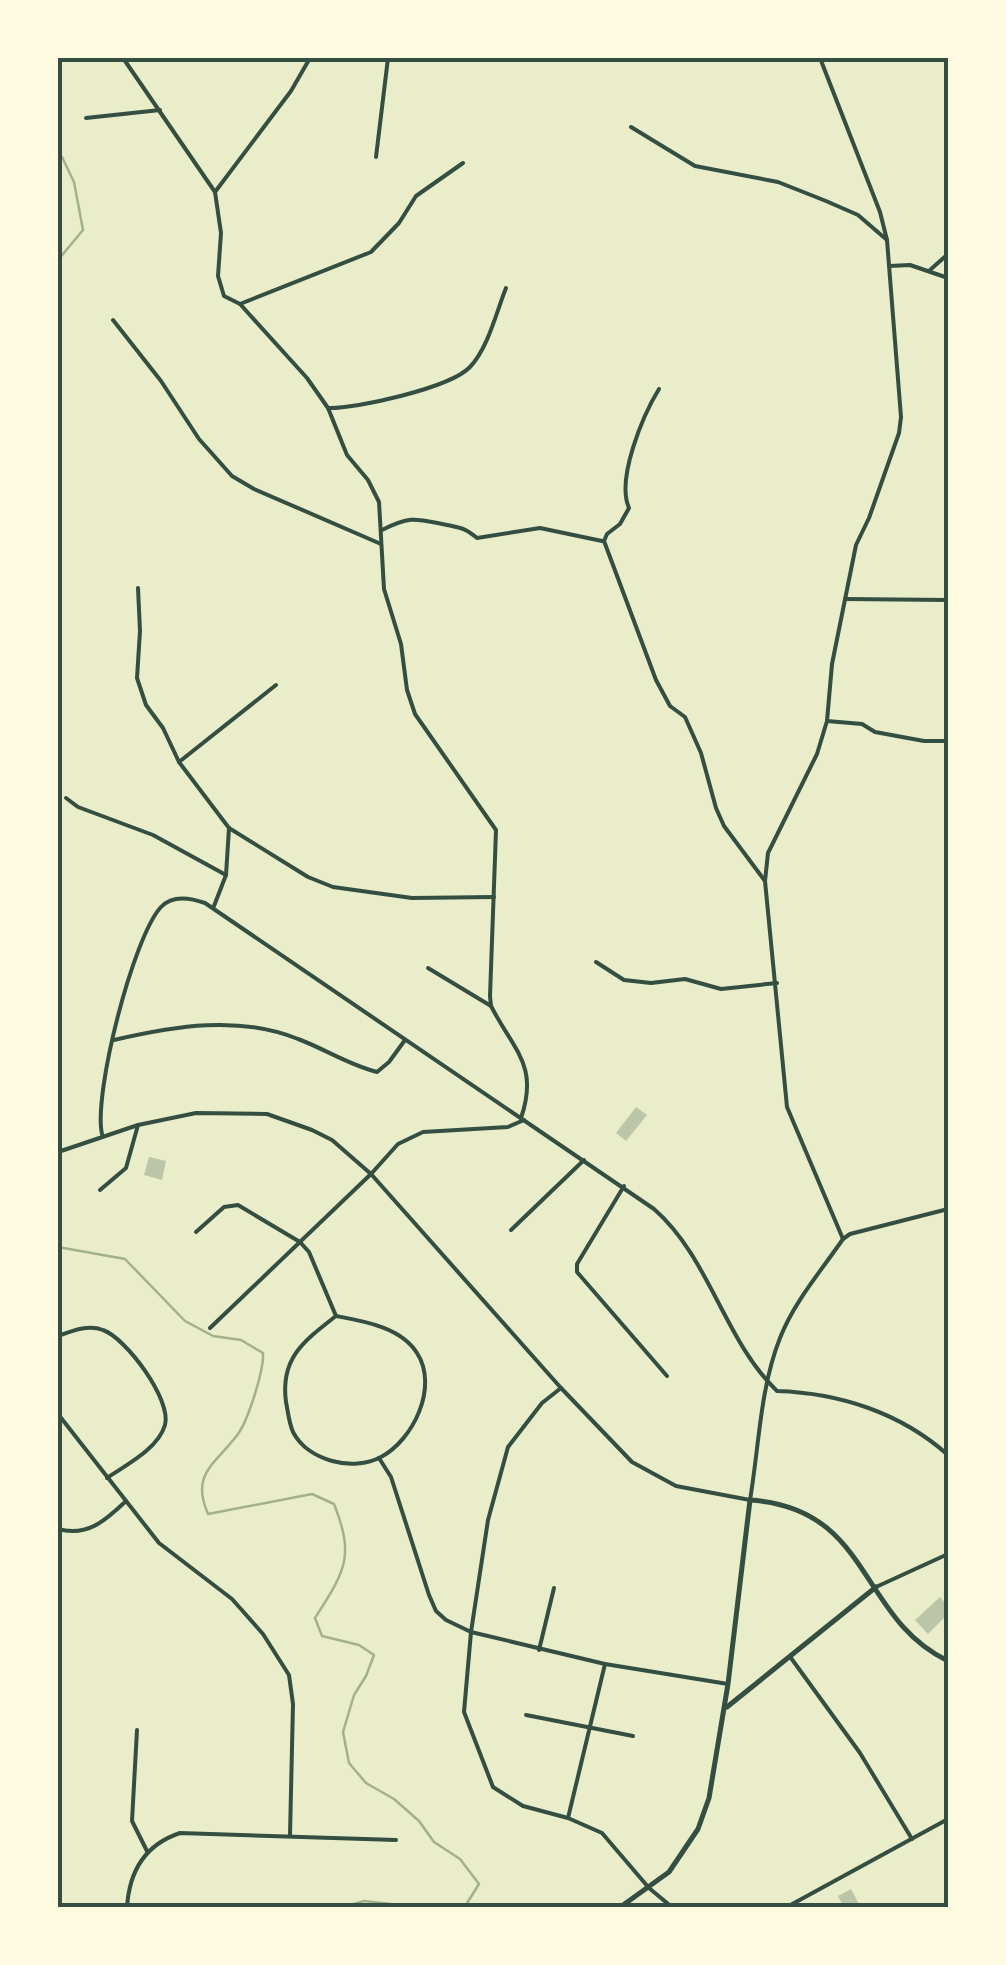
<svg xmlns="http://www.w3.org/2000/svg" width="1006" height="1965" font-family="'Noto Sans',sans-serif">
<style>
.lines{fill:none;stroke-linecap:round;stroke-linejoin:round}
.stream{stroke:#a3b18a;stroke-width:2.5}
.building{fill:#bcc5a7}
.minor{stroke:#344e41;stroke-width:4}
.secondary{stroke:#344e41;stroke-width:5}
.neatline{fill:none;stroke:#344e41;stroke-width:4}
</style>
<rect width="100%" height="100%" fill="#e9edc9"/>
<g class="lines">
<g class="stream">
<polyline points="58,155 62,157 74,182 83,230 58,260"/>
<path d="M58,1247l67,12 60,62 28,15 28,4 22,13c1,18 -15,67 -25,81 -22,30 -48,39 -30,80l104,-20 22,10c21,53 11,67 -19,114l7,18 37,9 15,10 -8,21 -12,19 -11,37 6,31 17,20 28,16 25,22 15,21 26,17 19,25 -15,24"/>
<polyline points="340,1908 364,1901 427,1908"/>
</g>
</g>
<g class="building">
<polygon points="636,1107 647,1115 626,1141 616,1133"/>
<polygon points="149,1157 166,1161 162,1180 144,1175"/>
<polygon points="940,1597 948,1606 948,1614 928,1634 915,1620"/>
<polygon points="851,1889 861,1908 844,1908 838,1896"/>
</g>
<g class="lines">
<g class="minor">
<path d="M123,58l92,134 6,41 -3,43 6,20 16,8 67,74 21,30 19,47 21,25 11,22 5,87 17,55 6,46 8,24 81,116 -6,166 1,10c23,45 48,59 30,112"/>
<polyline points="820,58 880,212 887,240 901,417 899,433 869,518 856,545 832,664 827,721 817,754 768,853 765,881 787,1107 843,1239"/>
<polyline points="86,118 160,110"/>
<polyline points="631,127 695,166 778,182 826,201 858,215 887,240"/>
<polyline points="376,157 388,58"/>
<polyline points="215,192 291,91 310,58"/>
<polyline points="889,266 910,265 948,278"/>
<polyline points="930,270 948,254"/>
<polyline points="240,304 371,252 399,223 416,196 463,163"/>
<polyline points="113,320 161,381 199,439 232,476 254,489 381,544"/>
<path d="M659,389c-16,26 -43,90 -30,119l-9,16 -13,10 -3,7 52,139 14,26 15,11 16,36 15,55 8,18 41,55"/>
<path d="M328,408c27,1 122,-20 142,-41 18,-19 26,-54 36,-79"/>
<path d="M382,530c30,-15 34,-11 65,-5 14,3 18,3 30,13l63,-10 62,13"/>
<polyline points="138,588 140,631 137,678 146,705 163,728 179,762 229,828 308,877 333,887 412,898 494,897"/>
<polyline points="845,599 948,600"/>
<polyline points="827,721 862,724 875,732 924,741 948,741"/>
<polyline points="179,762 276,685"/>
<polyline points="66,798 78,807 153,835 226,875"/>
<polyline points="214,906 226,875 229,828"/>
<polyline points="596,962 624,980 651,983 685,979 721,989 777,983"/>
<polyline points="428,968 491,1006"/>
<path d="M114,1040c60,-14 125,-25 184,-1 27,10 51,26 79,33l12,-10 16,-22"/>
<path d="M102,1134c-9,-39 31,-197 59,-227 11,-12 30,-9 44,-4l449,306c56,49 70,131 123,182 63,2 124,22 171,64"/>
<path d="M58,1152l80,-27 58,-12 71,1 45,16 20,10 39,34 190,214 71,74 44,24 74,14c9,-53 10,-112 30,-162 14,-36 41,-67 63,-99l7,-5 98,-25"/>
<polyline points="624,1186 577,1264 577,1272 667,1376"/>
<polyline points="100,1190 126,1168 138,1125"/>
<polyline points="511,1230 584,1160"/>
<polyline points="196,1232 224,1207 238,1205 300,1242 309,1252 336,1316"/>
<path d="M336,1316c27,5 65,11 81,37 22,34 -4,87 -36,104 -28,15 -73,4 -88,-25 -4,-9 -5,-20 -7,-30 -6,-44 18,-61 50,-86z"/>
<polyline points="210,1328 371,1174 398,1144 423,1132 508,1127 524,1120"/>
<path d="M58,1336c14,-5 30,-12 45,-6 23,8 69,70 62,95 -7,24 -39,40 -58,53"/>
<polyline points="561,1388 542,1403 508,1447 488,1520 471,1632 464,1712 493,1787 523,1806 568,1818 602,1833 649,1888 673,1908"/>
<polyline points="58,1414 159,1543 232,1599 263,1634 289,1675 293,1704 290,1835"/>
<polyline points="379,1458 391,1477 429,1595 436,1611 446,1620 471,1632 605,1664 728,1684"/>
<path d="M58,1529c30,8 48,-9 68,-28"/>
<polyline points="876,1587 948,1554"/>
<polyline points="539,1650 554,1588"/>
<polyline points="791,1658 860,1753 912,1839"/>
<polyline points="526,1715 633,1736"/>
<polyline points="137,1730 132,1821 147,1851"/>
<polyline points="568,1818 605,1664"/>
<path d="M127,1908c2,-36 17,-63 53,-75l216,7"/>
<polyline points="785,1908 948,1819"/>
</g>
<g class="secondary">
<polyline points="727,1707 876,1587"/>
<path d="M619,1908l50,-36 29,-43 11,-31 19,-114 22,-184c122,8 108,118 198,161"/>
</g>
</g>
<rect width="1006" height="1965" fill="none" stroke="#fefae0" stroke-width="120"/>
<rect x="60" y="60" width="886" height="1845" class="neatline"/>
</svg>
